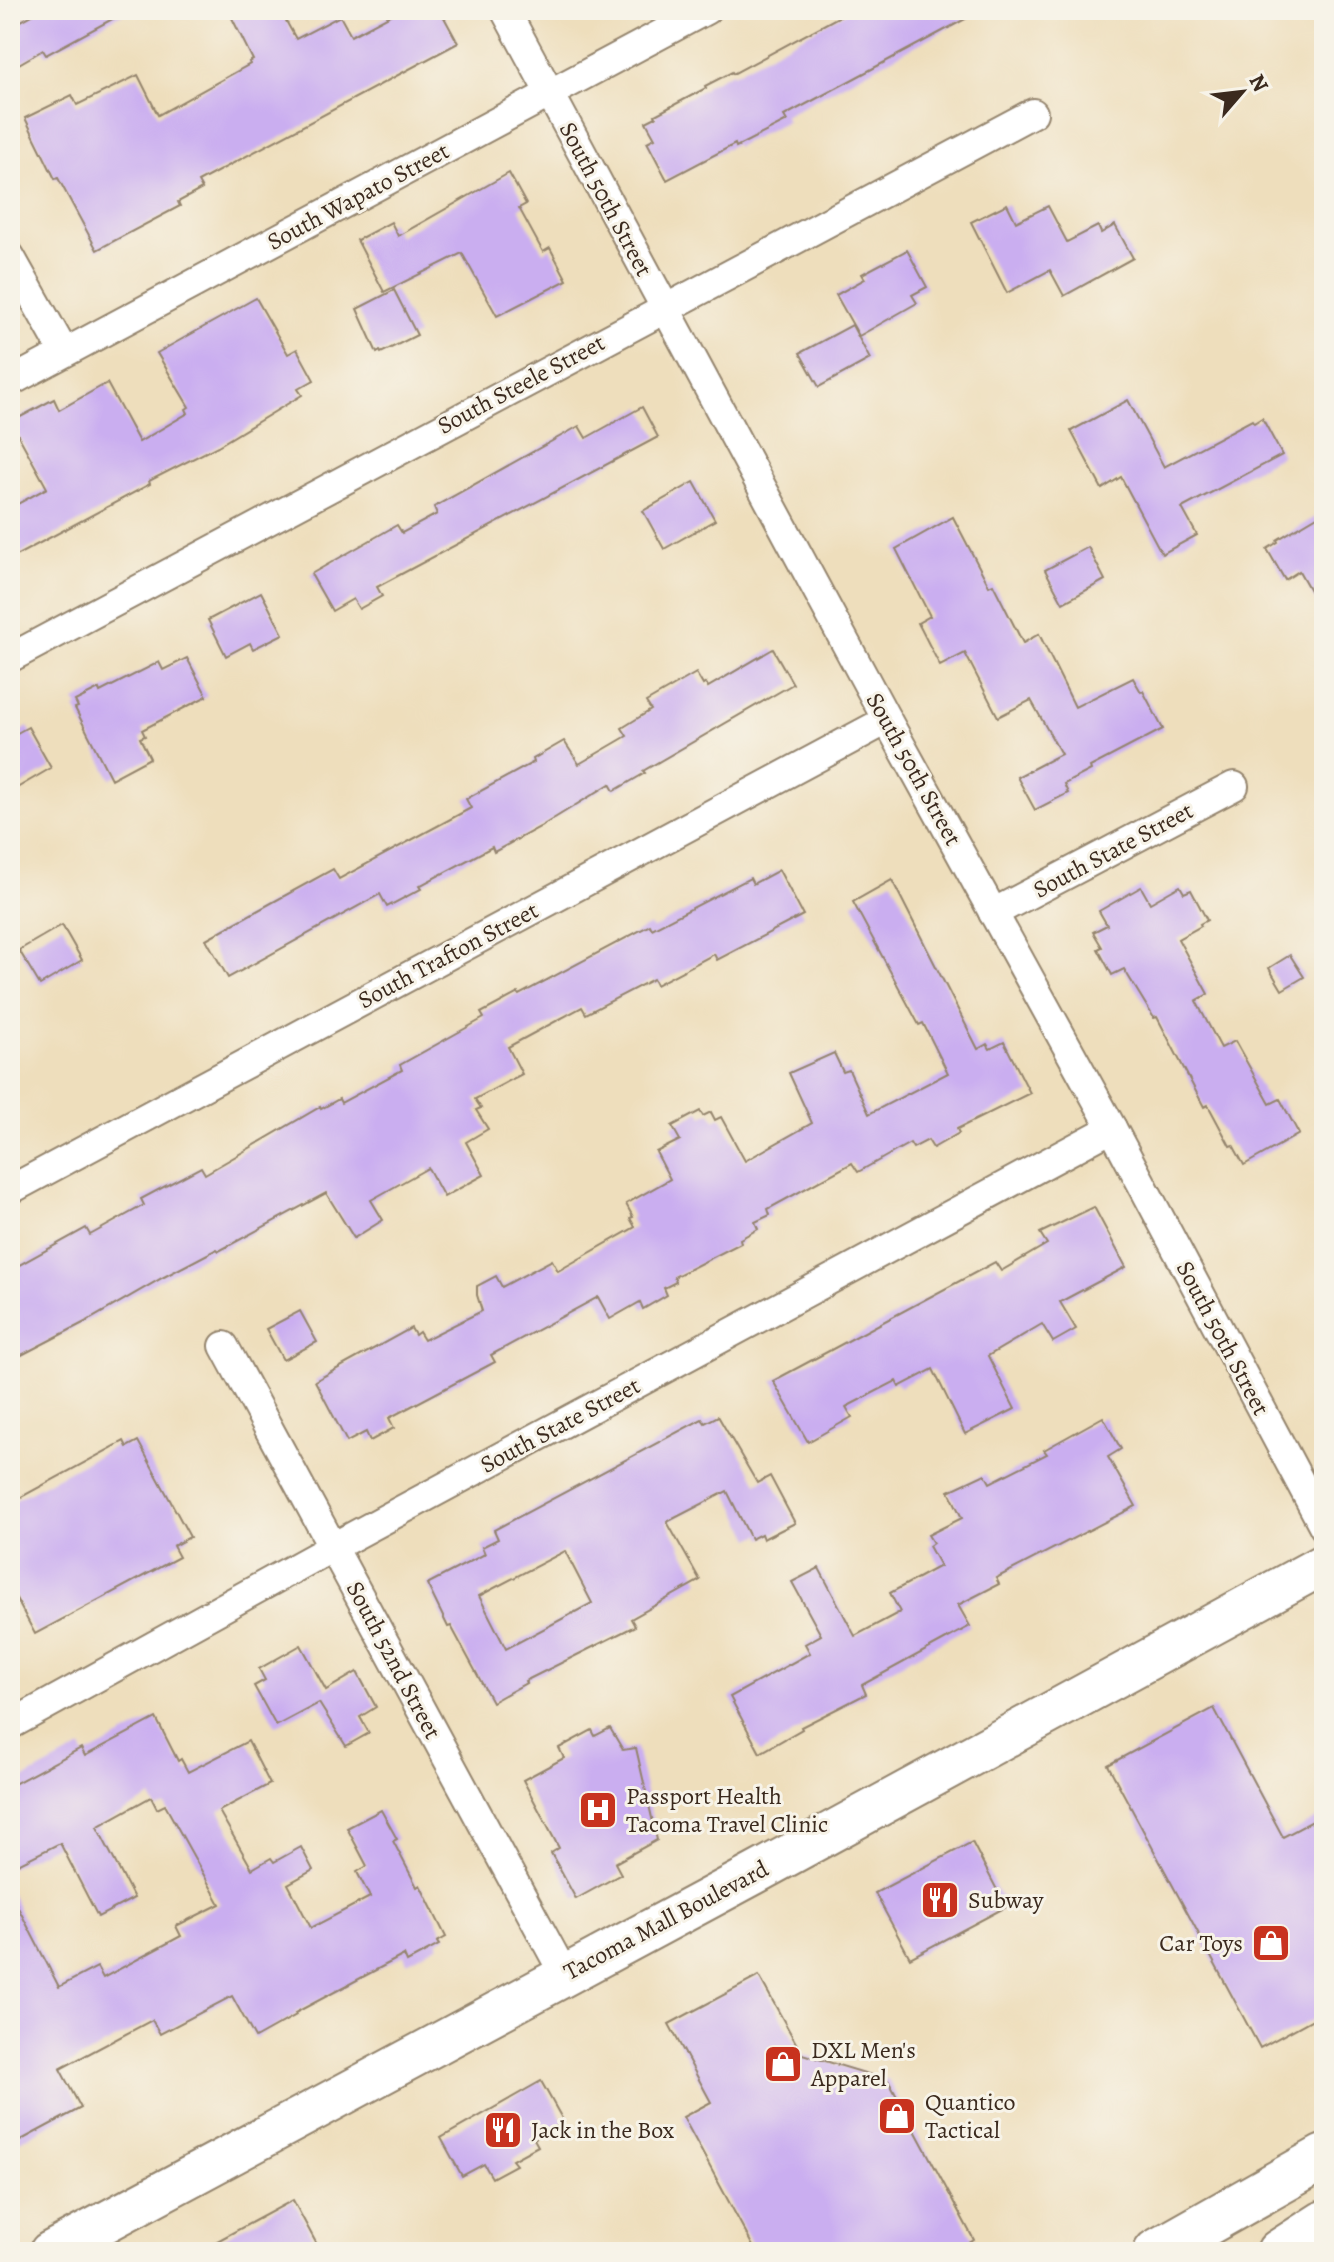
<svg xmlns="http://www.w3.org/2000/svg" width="1334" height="2262" font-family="Alegreya,serif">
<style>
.building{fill:#caaef0;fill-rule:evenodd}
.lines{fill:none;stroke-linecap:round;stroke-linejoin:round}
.minor-casing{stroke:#94846d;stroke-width:32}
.secondary-casing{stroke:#94846d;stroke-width:44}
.motorway-casing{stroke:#94846d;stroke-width:48}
.minor{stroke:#fff;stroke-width:28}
.secondary{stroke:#fff;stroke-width:40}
.motorway{stroke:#fff;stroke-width:44}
.labels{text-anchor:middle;stroke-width:6;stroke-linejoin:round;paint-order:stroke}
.street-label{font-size:24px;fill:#3b2a1e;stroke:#f7f3e8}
.poi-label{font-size:24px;fill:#3b2a1e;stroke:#f7f3e8;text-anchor:start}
</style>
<rect width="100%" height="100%" fill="#f7f3e8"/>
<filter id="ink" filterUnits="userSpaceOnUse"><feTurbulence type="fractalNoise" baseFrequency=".0125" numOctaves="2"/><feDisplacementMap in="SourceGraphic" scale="16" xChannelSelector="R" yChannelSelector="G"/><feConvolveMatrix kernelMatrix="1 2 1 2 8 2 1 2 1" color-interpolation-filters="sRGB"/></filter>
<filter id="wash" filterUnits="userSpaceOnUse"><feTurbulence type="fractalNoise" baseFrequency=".006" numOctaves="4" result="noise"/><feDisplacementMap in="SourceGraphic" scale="32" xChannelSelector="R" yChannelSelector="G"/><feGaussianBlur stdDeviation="1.8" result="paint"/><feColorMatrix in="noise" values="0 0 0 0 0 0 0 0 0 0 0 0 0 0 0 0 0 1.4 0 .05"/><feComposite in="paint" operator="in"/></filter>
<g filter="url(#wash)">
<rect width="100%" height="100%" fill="#eedebc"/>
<g id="blocks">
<g class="building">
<polygon points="41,10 129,10 46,55 43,50 10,69 10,27"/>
<polygon points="228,10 280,10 296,39 340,16 351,36 400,10 440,10 458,43 198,182 202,189 178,202 180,206 97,250 58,178 55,179 25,118 72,95 77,105 138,75 158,115 250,64 249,62 253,60"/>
<polygon points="851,10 982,10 784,116 787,121 736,147 735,144 667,180 647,142 655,138 646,122 656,117 655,115 706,88 705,86 732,72 733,74"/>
<polygon points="509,173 526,204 519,208 543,252 550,248 567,280 497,316 462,253 384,292 357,240 391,222 398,236"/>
<polygon points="1007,204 1016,222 1048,206 1067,242 1098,226 1101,233 1115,225 1133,258 1064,296 1050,270 1007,293 971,222"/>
<polygon points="907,250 927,287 912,295 917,303 859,336 836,295 865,279 862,274"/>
<polygon points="394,290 417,335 381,353 380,351 377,353 357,309"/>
<polygon points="256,298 288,354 297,349 314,380 298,389 302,395 218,446 149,481 150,484 10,559 10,508 47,488 11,422 54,399 59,410 107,383 139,442 188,413 186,409 189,407 157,353"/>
<polygon points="852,325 870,359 819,387 800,353"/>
<polygon points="1128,400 1164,467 1252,420 1254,423 1262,418 1282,455 1182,508 1197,535 1162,554 1121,477 1102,489 1071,431"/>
<polygon points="642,407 658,437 377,587 382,596 359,609 353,599 332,611 311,574 397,525 402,533 437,514 434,507 579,426 586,438"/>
<polygon points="694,482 715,520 664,549 643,511"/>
<polygon points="1324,512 1324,615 1299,571 1285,580 1267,549 1278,542 1277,540"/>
<polygon points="953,517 989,586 993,584 1023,643 1039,634 1075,707 1133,678 1141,692 1143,691 1163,729 1090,767 1091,770 1064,784 1068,793 1035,810 1017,777 1061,754 1031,700 998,717 965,653 940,666 918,623 930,616 896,549"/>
<polygon points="1088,547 1105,580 1063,603 1045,570"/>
<polygon points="261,592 283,634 253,649 250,643 226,656 208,620"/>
<polygon points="773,649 793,684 643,771 645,773 614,791 610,784 540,827 494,852 492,847 419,886 421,889 387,907 380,894 228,978 206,939 333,869 339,879 471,808 466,799 534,762 533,759 564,741 579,764 627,736 622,728 651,710 646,702 696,673 703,685 706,683 708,687"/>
<polygon points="187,658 207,696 142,730 145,736 140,738 150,758 111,779 75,708 78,707 75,701 99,689 100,692 159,662 163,670"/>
<polygon points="28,727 51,768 10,792 10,737"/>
<polygon points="779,870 803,915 717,960 714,954 656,985 653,979 586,1014 582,1007 508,1047 522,1074 475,1099 481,1108 476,1110 488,1129 466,1142 484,1175 444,1197 428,1168 371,1200 383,1220 354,1238 326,1193 219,1251 217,1249 162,1278 87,1321 10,1361 10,1270 86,1228 90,1235 144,1205 141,1199 201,1167 205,1174 320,1107 321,1109 339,1099 341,1103 402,1070 400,1065 484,1018 481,1013 518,993 519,995 650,925 652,929 750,878 753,884"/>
<polygon points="892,880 978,1049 987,1044 990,1049 1004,1042 1030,1093 957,1129 959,1133 933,1148 928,1140 913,1148 910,1143 858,1172 852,1163 768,1209 770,1215 755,1222 758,1229 740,1239 741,1243 674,1277 676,1282 664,1288 667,1295 643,1309 640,1302 610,1319 598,1297 491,1355 495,1362 389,1418 394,1428 370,1441 366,1432 347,1442 315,1381 411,1328 415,1335 419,1332 424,1340 482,1311 477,1295 477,1286 496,1276 502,1287 552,1260 558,1271 635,1227 630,1218 633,1217 626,1204 670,1179 656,1152 680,1140 672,1126 700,1111 703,1116 711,1112 715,1120 721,1117 745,1161 812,1123 789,1073 834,1053 843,1072 849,1070 869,1114 948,1073 923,1023 919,1025 853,902"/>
<polygon points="1180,886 1184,893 1191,890 1207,920 1200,924 1201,926 1178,939 1208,994 1196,1001 1221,1048 1235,1041 1270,1104 1280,1099 1299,1134 1244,1165 1233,1145 1230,1146 1208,1105 1204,1107 1157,1017 1154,1018 1124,969 1112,975 1098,949 1102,947 1093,932 1107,925 1099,911 1141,887 1150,903"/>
<polygon points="62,925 82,960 40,985 19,950"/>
<polygon points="1290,955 1304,977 1282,990 1269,968"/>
<polygon points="1094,1207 1126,1267 1060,1302 1076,1329 1053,1342 1042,1324 988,1356 1015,1409 965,1434 933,1369 899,1387 896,1381 846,1407 852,1417 808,1442 773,1381 995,1262 1001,1271 1047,1244 1040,1233"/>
<polygon points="300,1311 317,1342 283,1360 266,1329"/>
<path d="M718,1416l39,67 13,-7 25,47 -32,16 -2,-5 -10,5 -24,-48 -60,31 33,58 -69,39 4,7 -110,55 1,2 -34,19 -41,-76 -3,1 -21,-43 58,-30 -3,-7 16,-8 -4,-9 208,-111 3,4zM565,1551l27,52 -86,46 -27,-53z"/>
<polygon points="1103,1417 1121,1449 1108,1457 1136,1506 996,1578 999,1584 958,1605 970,1626 862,1685 866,1694 801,1727 802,1729 760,1753 730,1697 810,1653 805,1644 821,1635 792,1582 819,1568 855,1636 900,1612 890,1593 940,1566 929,1546 933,1543 928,1535 962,1518 949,1491 985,1474 990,1483 1047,1454 1044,1450"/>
<polygon points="124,1441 127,1447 138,1441 190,1537 173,1546 179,1557 35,1634 10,1587 10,1503"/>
<polygon points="301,1645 326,1690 357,1672 376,1707 360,1717 369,1733 346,1746 319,1703 276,1726 254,1686 265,1680 259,1669"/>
<polygon points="1214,1708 1283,1837 1324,1815 1324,2013 1260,2048 1108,1765"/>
<polygon points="156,1718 178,1761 181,1759 188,1772 248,1741 270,1784 219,1811 252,1869 271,1858 274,1862 301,1847 313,1870 288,1884 311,1928 370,1897 357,1872 367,1866 347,1828 381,1810 397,1839 393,1841 417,1887 420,1885 446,1937 437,1942 439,1945 407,1962 404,1955 295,2013 296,2015 255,2038 232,1996 160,2034 152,2020 60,2069 81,2108 10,2146 10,1892 59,1987 97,1967 103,1978 181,1936 176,1926 220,1904 165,1805 157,1809 151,1797 97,1827 134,1898 98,1917 60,1843 10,1868 10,1786 81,1748 85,1756"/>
<polygon points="610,1728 623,1750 636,1748 657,1840 615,1863 621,1874 576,1899 551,1853 559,1848 523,1780 564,1758 559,1748 592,1730 595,1736"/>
<polygon points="972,1842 1006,1907 910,1958 875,1893"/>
<polygon points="759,1976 802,2054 888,2080 974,2240 954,2252 756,2252 683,2117 711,2102 669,2024"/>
<polygon points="541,2081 564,2122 534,2139 538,2146 512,2160 516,2165 492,2178 484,2164 462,2176 441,2138"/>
<polygon points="293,2200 321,2252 197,2252"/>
</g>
</g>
</g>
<g filter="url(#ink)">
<use href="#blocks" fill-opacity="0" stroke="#94846d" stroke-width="2"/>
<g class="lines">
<g class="minor-casing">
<g id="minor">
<polyline points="505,10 887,720 1112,1128 1324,1527"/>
<polyline points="10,256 64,352"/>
<polyline points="10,382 706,10"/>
<polyline points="10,658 1033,113"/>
<polyline points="993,913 1234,786"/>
<polyline points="10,1190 887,720"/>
<polyline points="224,1346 564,1974"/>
<polyline points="10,1725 333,1547 1112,1128"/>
</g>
</g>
<g class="secondary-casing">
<polyline id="secondary" points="50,2252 756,1873 1324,1564"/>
</g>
<g class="motorway-casing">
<g id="motorway">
<polyline points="1156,2252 1324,2157"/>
<polyline points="1279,2252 1324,2223"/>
</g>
</g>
<use href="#minor" class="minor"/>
<use href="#secondary" class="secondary"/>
<use href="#motorway" class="motorway"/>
</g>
</g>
<defs>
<g id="hospital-square" transform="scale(2)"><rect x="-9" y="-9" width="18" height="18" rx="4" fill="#c8321e" stroke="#f7f3e8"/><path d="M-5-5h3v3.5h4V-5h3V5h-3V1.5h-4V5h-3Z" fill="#fff"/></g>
<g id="restaurant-square" transform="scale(2)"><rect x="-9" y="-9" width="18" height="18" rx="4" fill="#c8321e" stroke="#f7f3e8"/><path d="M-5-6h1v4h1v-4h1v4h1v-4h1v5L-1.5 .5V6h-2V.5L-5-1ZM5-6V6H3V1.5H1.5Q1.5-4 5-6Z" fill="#fff"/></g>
<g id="shop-square" transform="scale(2)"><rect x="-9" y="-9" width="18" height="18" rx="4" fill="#c8321e" stroke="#f7f3e8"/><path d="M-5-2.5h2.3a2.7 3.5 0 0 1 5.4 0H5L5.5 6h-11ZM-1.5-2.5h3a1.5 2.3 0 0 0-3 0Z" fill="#fff"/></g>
</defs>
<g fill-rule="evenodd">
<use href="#hospital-square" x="598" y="1810"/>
<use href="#restaurant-square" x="940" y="1900"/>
<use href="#shop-square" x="1271" y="1943"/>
<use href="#shop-square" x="783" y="2064"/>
<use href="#shop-square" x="897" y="2116"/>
<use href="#restaurant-square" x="503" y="2130"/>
</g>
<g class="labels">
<g class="street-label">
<text transform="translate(358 196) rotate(-28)" y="8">South Wapato Street</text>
<text transform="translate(606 199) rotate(62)" y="8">South 50th Street</text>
<text transform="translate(521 384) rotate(-28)" y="8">South Steele Street</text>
<text transform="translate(914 769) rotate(61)" y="8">South 50th Street</text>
<text transform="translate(1113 850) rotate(-28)" y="8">South State Street</text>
<text transform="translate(448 955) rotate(-28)" y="8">South Trafton Street</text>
<text transform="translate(1223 1338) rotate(62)" y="8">South 50th Street</text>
<text transform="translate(560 1425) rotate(-28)" y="8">South State Street</text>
<text transform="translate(394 1660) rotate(62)" y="8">South 52nd Street</text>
<text transform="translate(666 1920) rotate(-28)" y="8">Tacoma Mall Boulevard</text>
</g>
<g class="poi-label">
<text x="626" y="1804">Passport Health<tspan x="626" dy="28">Tacoma Travel Clinic</tspan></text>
<text x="968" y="1908">Subway</text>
<text x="1243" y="1951" text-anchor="end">Car Toys</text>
<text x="811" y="2058">DXL Men's<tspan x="811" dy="28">Apparel</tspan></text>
<text x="925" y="2110">Quantico<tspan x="925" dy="28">Tactical</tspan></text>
<text x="531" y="2138">Jack in the Box</text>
</g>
</g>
<rect width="1334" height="2262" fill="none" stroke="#f7f3e8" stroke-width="40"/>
<g transform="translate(1242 92) rotate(62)" stroke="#f7f3e8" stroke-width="6" paint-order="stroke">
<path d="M0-6L14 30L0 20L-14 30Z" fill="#3b2a1e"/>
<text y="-12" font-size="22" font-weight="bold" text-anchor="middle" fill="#3b2a1e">N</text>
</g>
</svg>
